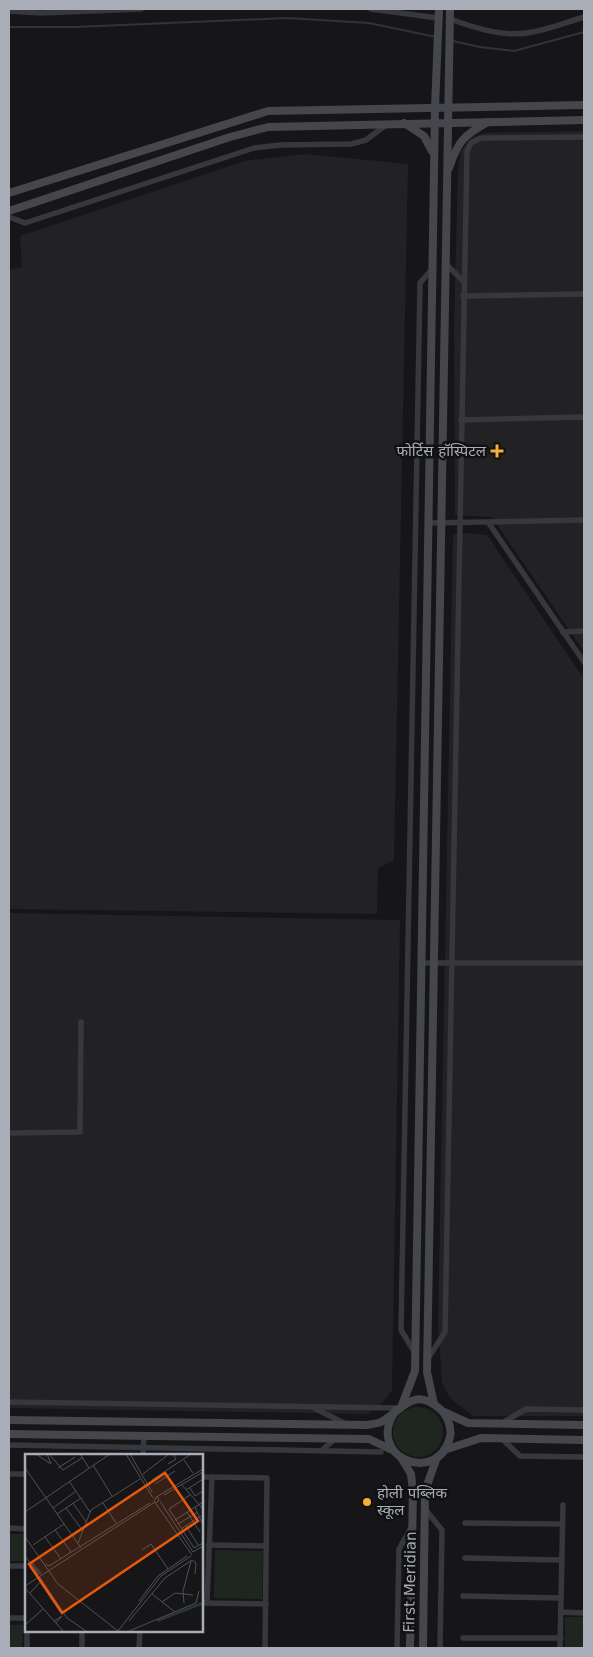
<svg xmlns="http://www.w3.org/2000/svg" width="593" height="1657" font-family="'DejaVu Sans','Noto Sans Devanagari',sans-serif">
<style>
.built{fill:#222225}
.green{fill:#1e261f}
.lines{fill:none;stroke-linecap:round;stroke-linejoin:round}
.stream{stroke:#2c353c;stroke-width:2}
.street{stroke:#37383d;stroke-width:5.5}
.secondary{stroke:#45474d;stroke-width:8}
.poi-dot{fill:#f2b134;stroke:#111113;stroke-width:2}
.labels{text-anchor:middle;stroke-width:5;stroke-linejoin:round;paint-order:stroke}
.poi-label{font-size:15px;fill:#a8adb8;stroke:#111113;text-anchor:end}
.street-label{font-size:15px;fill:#a8adb8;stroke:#111113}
.inset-river{fill:none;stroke:#2c353c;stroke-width:2.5}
.inset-road{fill:none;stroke:#505258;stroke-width:1}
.view{fill:#e8590c;fill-opacity:0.15;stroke:#e8590c;stroke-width:2.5}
.inset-edge{fill:none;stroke:#a8adb8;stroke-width:2.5}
</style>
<rect width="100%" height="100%" fill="#161618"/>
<g class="built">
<polygon points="584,131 584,652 492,517 455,515 454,327 458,171 461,151 470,138 485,133"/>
<polygon points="305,154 408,164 394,860 378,868 377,914 9,909 9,270 22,267 20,236 245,161"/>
<polygon points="465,533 487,535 584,679 584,1416 473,1416 450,1398 442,1383 438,1323 453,534"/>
<polygon points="9,913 400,920 392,1390 383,1402 367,1414 9,1408"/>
</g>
<g class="green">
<circle cx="418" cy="1432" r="25"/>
<rect x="9" y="1534" width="15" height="27"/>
<polygon points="215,1550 263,1551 262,1599 214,1598"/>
<rect x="565" y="1617" width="19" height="31"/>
<polygon points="9,1625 23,1625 22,1648 9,1648"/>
</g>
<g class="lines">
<g class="stream">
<polyline points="9,27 75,27 287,18 369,23 436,37"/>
<polyline points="453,41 480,47 514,51 584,32"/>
</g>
<g class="street">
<polyline points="371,9 438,18"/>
<polyline points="9,11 41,13 141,9"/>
<path d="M450,19c25,9 55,19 83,13 17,-3 34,-10 51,-15"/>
<polyline points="9,217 25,223 254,148 280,145 351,144 366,140 386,125"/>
<polyline points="445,263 463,281"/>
<polyline points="463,296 584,294"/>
<polyline points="461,420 584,417"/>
<polyline points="488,522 584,662"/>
<polyline points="428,523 584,520"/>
<polyline points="563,632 584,631"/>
<polyline points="421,963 584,963"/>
<polyline points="9,1133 80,1132 81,1022"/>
<polyline points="415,1353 401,1330 420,283 432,269"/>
<polyline points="427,1360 445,1332 467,151 471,143 481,138 584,137"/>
<polyline points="9,1402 398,1408"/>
<polyline points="314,1408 344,1423"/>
<polyline points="502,1423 526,1409 584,1410"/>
<polyline points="501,1438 520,1456 584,1457"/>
<polyline points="9,1445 381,1452"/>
<polyline points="321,1451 336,1438"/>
<polyline points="143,1456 144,1436"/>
<polyline points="9,1474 26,1474"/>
<polyline points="201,1477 267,1478 265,1648"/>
<polyline points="425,1509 442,1530 440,1648"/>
<polyline points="465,1523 562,1524"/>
<polyline points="9,1528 26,1529"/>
<polyline points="209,1545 266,1546"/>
<polyline points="465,1558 562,1560"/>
<polyline points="9,1566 26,1566"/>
<polyline points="463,1596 561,1598"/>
<polyline points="201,1603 266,1604"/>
<polyline points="207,1603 212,1477"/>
<polyline points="561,1612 584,1613"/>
<polyline points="9,1618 26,1618"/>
<polyline points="463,1638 561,1638"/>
<polyline points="27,1648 27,1631"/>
<polyline points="82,1648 82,1631"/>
<polyline points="139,1648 140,1631"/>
<polyline points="397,1648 399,1549 412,1526"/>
<polyline points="560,1648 563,1505"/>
</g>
<g class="secondary">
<polyline points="404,123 424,136 432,151"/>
<path d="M449,168c9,-27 15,-33 39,-46"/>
<polyline points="9,193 268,111 584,105"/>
<polyline points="9,211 230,137 268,127 584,120"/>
<polyline points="434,1404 427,1372 450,9"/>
<polyline points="402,1405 415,1371 435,108 439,9"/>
<polyline points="444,1412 468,1423 584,1425"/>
<path d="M9,1420l357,5c5,-1 11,-1 15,-3 21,-11 32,-37 59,-13 7,6 12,18 10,28 -12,50 -87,20 -54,-27"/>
<polyline points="9,1434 369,1439 392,1450"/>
<polyline points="444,1450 481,1438 584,1440"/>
<polyline points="402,1459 411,1474 413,1491 410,1648"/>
<polyline points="423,1648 425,1491 437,1457"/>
</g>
</g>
<g class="poi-dot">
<path d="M494.5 443.5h5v5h5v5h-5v5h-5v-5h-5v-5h5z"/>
<circle cx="367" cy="1502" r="5"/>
</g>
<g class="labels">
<g class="poi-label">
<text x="486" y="456">फोर्टिस हॉस्पिटल</text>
<text x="377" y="1498" text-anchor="start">होली पब्लिक<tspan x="377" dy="17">स्कूल</tspan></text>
</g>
<g class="street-label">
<text transform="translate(410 1582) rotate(-89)" y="5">First Meridian</text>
</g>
</g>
<g transform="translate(25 1454)">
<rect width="178" height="178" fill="#161618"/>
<path class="inset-river" d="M6,108l10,12M132,167l46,-18"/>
<path class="inset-road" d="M11,0l15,10 -4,-10M24,0l14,16 19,-12M55,0l9,14M101,0l27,44M105,0l22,38M159,6l9,13M143,10l8,-5 -3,-5M68,11l19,31M0,14l56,80M33,14l17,-11M118,20l26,-20M127,26l39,-26M44,27l21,31M130,30l20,-13M157,31l21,24M165,34l5,8 8,-5M161,36l17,-11M139,41l39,-23M165,41l-21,14 25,39 9,-5M133,42l45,-27M135,47l33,51 10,-6M48,49l14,20M78,49l13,20M131,49l3,-3 -2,-4 -3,5 38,54M170,53l8,18M28,54l23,-17M41,54l17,23M0,58l85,-58M162,58l13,20M32,60l24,-16M150,66l28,-18M153,70l20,-12M161,72l12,19M156,75l20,-13M30,76l16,22M0,83l33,47 60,47M20,83l16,22M53,89l13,-33 49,-31M8,91l31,-21M117,96l9,-6 17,25M0,102l14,19M21,110l3,2 101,-63M14,122l28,42 19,13M0,132l130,-84M0,134l38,43M5,139l12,-13M127,140l23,18M114,147l19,-25 29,-20M137,148l13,-9 18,2M159,149l-1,-12 8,-30M29,167l8,-5 -6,7M104,167l36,-43 27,-18 4,3 -1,11M0,171l18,-16M93,177l43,-55 30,-20M104,177l67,-28 3,-12"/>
<path class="view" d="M140,19l33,48 -136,92 -33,-49z"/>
<rect width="178" height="178" class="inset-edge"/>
</g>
<rect width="593" height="1657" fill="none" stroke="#a8adb8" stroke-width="20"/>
</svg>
